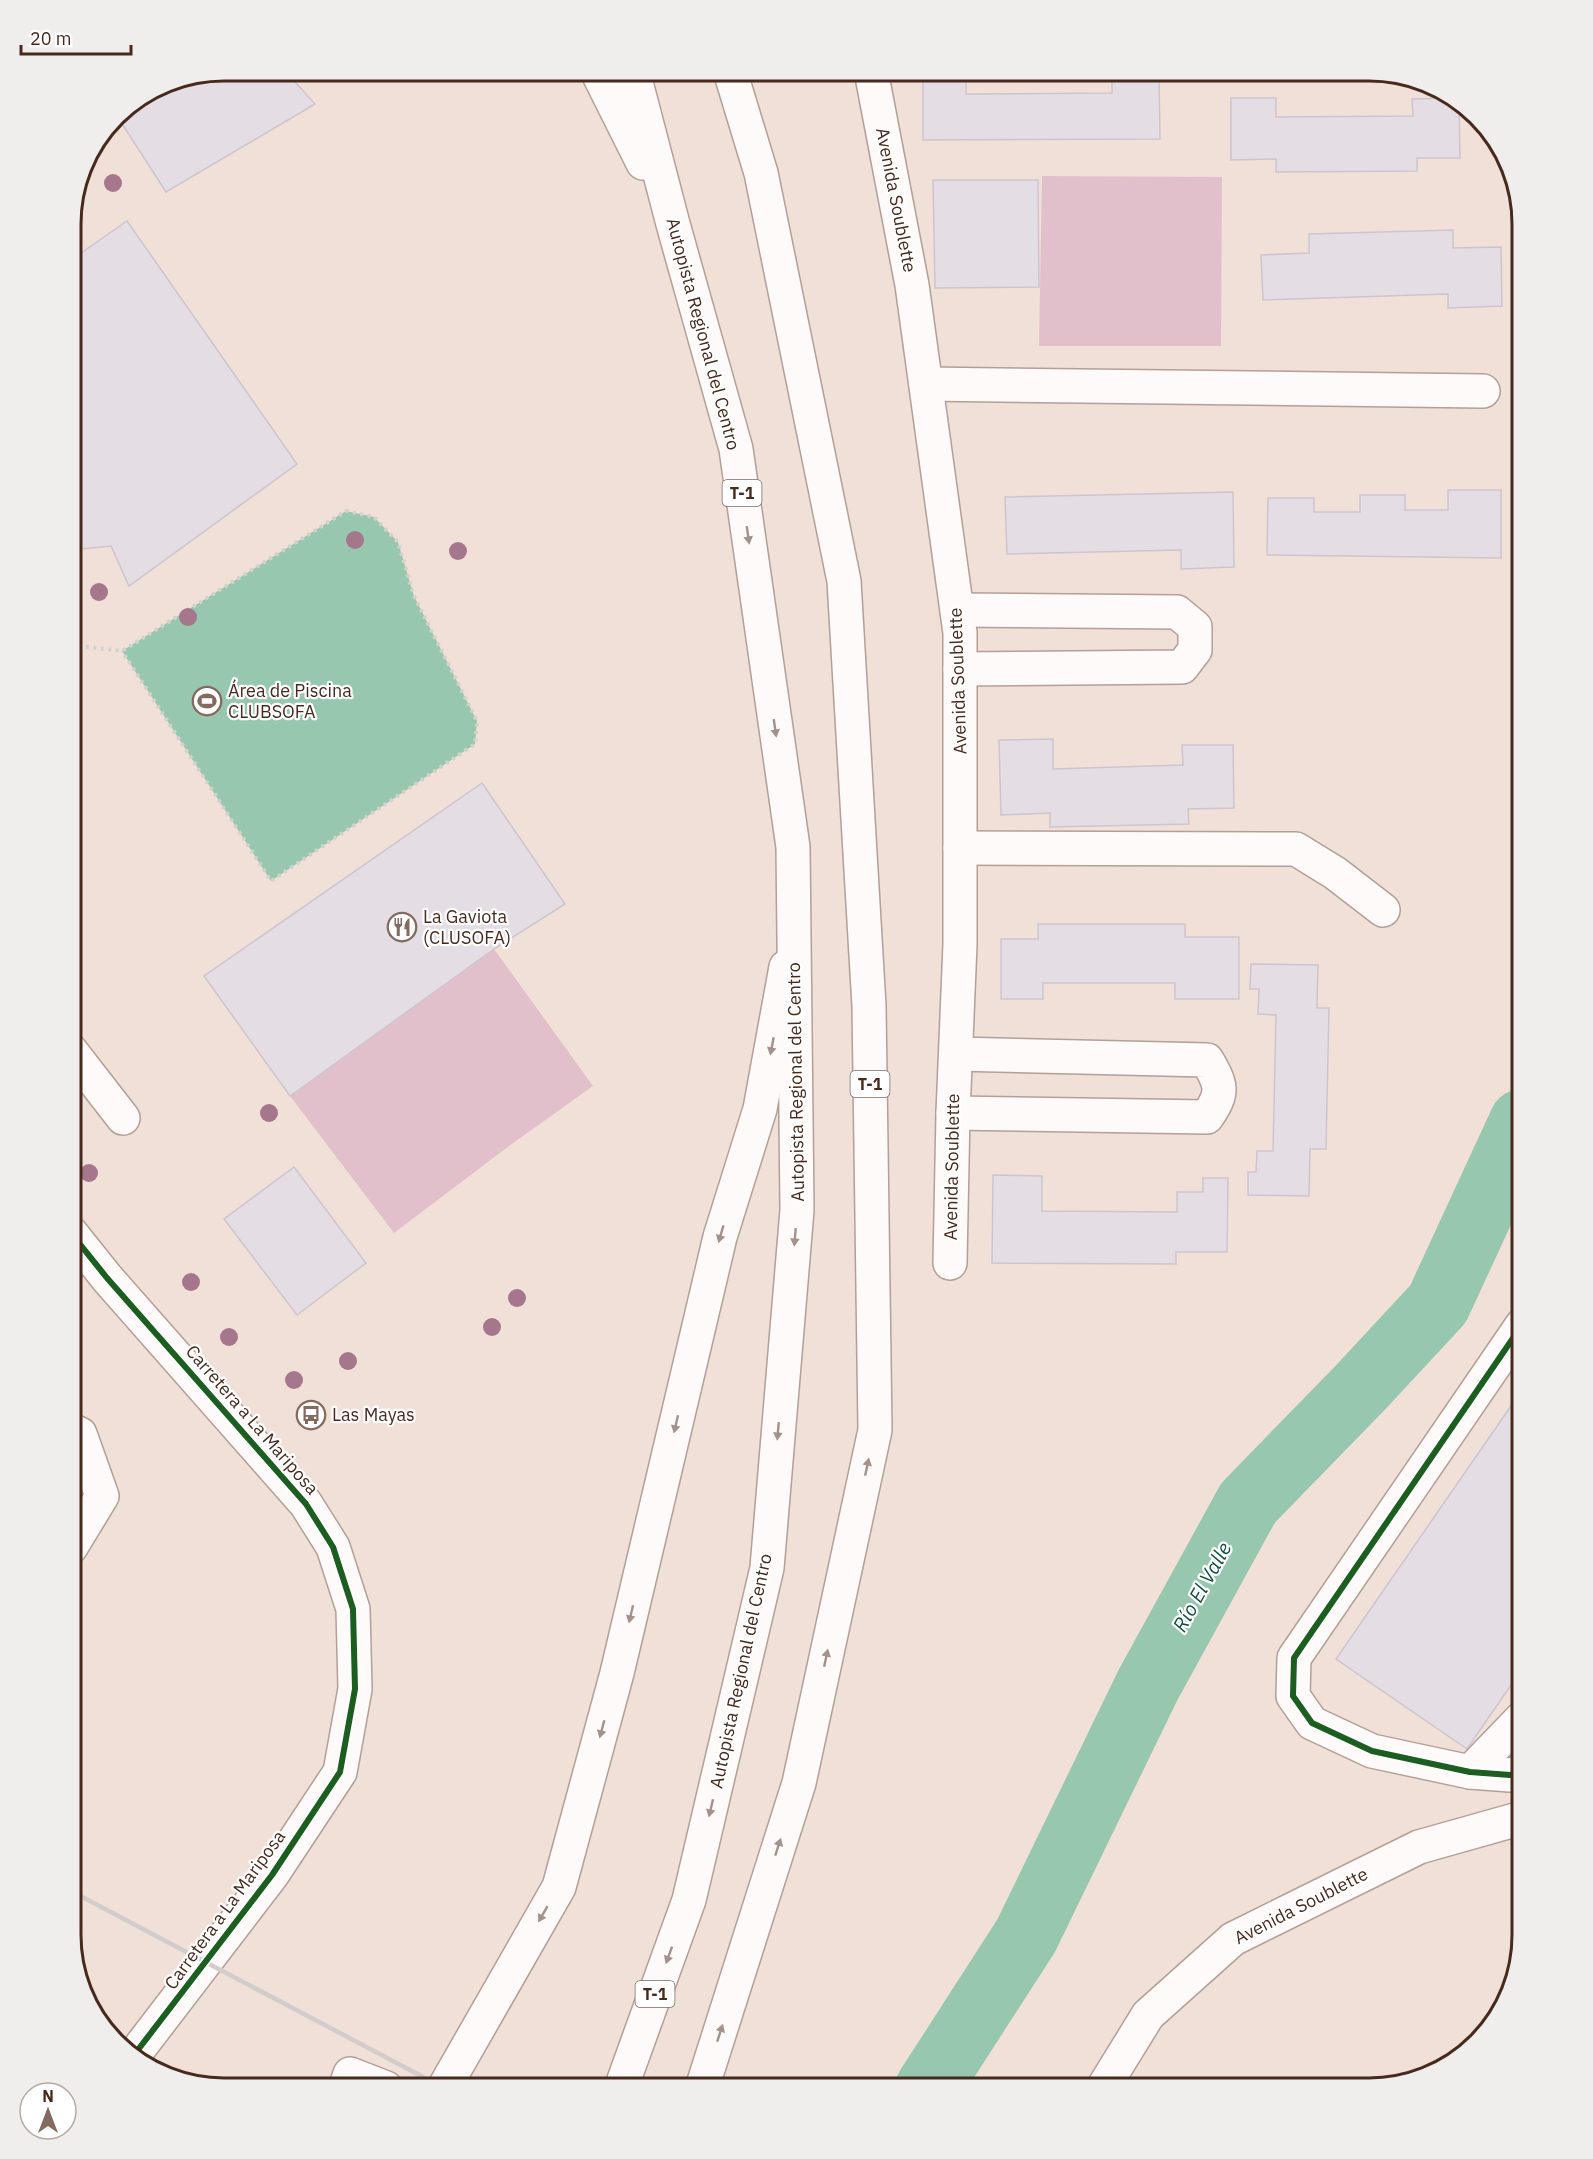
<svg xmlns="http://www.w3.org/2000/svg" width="1593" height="2159" font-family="'IBM Plex Sans',sans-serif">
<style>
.green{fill:#e2c0cb}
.water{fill:#97c8af}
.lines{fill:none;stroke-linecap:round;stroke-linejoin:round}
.river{stroke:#97c8af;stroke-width:66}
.building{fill:#e4dde3;stroke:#cdc5ce;stroke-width:1.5}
.minor-casing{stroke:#b39f96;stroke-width:36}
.highway-casing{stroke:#b39f96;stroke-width:36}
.path{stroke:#d6d0cd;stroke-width:4;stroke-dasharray:3 4.5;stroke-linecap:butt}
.minor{stroke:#fdfaf9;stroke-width:33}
.highway{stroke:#fdfaf9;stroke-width:33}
.rail{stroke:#d2ccca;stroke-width:4.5}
.cycleway-casing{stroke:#fff;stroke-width:10}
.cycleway{stroke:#1b5e20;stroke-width:6}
.tree{fill:#a6768d}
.oneway{fill:#a2928b}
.labels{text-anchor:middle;stroke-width:4.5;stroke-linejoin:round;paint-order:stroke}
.shield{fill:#fff;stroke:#7e6a61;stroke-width:1.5}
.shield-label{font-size:16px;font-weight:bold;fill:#472a1d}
.street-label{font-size:18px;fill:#472a1d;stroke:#fff}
.poi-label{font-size:18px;fill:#472a1d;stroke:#fff;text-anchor:start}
.water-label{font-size:20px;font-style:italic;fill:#12503b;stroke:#fff}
.rim{fill:none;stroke:#472a1d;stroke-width:3}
</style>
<rect width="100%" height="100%" fill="#f0e0d8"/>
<g class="green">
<polygon points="1042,176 1222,177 1221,346 1039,346"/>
<polygon points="494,949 593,1086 509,1146 394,1233 290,1096"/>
</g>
<polygon class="water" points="346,511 374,517 398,542 414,596 477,721 475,744 271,881 122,651"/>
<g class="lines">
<polyline class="river" points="928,2088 1026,1936 1148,1685 1248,1503 1360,1388 1438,1304 1522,1122"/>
</g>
<g class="building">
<polygon points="224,70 285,71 315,104 166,192 117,116 123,109 166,82"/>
<polygon points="1159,74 1160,139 923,140 923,75 966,75 966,94 1112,93 1112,75"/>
<polygon points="1231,98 1276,98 1276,117 1413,116 1412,99 1453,98 1459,105 1460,158 1417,158 1417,171 1276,172 1276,159 1231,160"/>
<polygon points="933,180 1038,180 1039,287 935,288"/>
<polygon points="127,221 297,464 129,586 111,546 71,550 71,260"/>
<polygon points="1453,230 1453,248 1501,247 1502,306 1448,308 1448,294 1263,300 1261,255 1309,253 1309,234"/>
<polygon points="1448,490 1501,490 1501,558 1267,555 1268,498 1314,498 1314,512 1360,512 1360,495 1405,495 1405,510 1448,510"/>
<polygon points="1233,492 1234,567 1181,569 1181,550 1007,554 1005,497"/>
<polygon points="1053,739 1053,769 1183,765 1182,745 1233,745 1234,808 1188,809 1189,824 1050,827 1050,813 1001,815 999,740"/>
<polygon points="482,783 565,904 494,949 290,1096 204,976"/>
<polygon points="1038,924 1185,924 1185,937 1239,937 1239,999 1175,999 1175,983 1043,983 1043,999 1001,999 1001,939 1038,939"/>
<polygon points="1251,964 1318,965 1317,1008 1329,1008 1326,1149 1310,1149 1309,1196 1248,1195 1248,1172 1256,1172 1257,1151 1273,1151 1276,1015 1258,1014 1259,989 1250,989"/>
<polygon points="294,1167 366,1263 297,1315 224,1219"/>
<polygon points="993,1175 1042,1176 1042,1211 1177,1212 1177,1192 1203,1192 1203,1178 1228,1178 1227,1252 1176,1252 1176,1264 992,1263"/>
<polygon points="1522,1390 1522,1669 1467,1749 1336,1659"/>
</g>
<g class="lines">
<g class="minor-casing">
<g id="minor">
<polyline points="871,71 912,285 960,633 960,944 953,1113 950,1263"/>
<polyline points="926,384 1483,391"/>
<polyline points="957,610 1177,612 1195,627 1195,650 1182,667 960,669"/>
<polyline points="960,848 1296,849 1335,873 1383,910"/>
<polyline points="71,1051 123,1118"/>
<path d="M953,1113l254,4c17,-25 15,-31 0,-57l-251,-6"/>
<polyline points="71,1233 107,1278 306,1504 333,1547 353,1609 355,1689 340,1772 272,1875 134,2055"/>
<polyline points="71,1547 102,1496 80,1434 71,1430"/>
<polyline points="1470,1772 1522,1718"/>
<polyline points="1522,1772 1510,1775 1470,1772 1372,1751 1312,1723 1293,1696 1294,1658 1522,1325"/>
<polyline points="345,2088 350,2074 386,2088"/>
<polyline points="444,2088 559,1887 617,1673 720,1237 760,1109 786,967"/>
<polyline points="1103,2088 1148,2015 1233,1939 1419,1847 1522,1818"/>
</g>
</g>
<g class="highway-casing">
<g id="highway">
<polyline points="597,71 643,163"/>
<polyline points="621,2088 689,1900 767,1568 797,1210 793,847 736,449 673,224 633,71"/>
<polyline points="702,2088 799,1783 875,1430 869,1006 844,581 761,173 730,71"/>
</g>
</g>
<polyline class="path" points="71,645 122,651 346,511 374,517 398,542 414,596 477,721 475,744 271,881 122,651"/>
<use href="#minor" class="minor"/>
<use href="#highway" class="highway"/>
<polyline class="rail" points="71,1891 444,2088"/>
<g class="cycleway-casing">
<g id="cycleway">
<polyline points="71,1233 107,1278 306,1504 333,1547 353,1609 355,1689 340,1772 272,1875 134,2055"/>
<polyline points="1522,1772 1510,1775 1470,1772 1372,1751 1312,1723 1293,1696 1294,1658 1522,1325"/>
</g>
</g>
<use href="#cycleway" class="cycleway"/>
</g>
<g class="tree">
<circle cx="113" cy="183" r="9"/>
<circle cx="355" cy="540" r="9"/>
<circle cx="458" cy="551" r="9"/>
<circle cx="99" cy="592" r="9"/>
<circle cx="188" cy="617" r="9"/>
<circle cx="269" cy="1113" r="9"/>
<circle cx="89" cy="1173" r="9"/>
<circle cx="191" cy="1282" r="9"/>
<circle cx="517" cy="1298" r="9"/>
<circle cx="492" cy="1327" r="9"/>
<circle cx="229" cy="1337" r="9"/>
<circle cx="348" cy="1361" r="9"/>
<circle cx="294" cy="1380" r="9"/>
</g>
<defs><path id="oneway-solid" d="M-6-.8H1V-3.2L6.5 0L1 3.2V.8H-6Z" transform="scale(1.5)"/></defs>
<g class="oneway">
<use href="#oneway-solid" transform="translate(748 535) rotate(82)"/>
<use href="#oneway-solid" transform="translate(775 728) rotate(82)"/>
<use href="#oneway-solid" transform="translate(772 1046) rotate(101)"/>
<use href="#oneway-solid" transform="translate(721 1234) rotate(106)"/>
<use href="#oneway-solid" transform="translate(795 1237) rotate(95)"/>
<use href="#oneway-solid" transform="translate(676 1424) rotate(103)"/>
<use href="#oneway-solid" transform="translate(778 1431) rotate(95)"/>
<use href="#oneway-solid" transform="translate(867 1467) rotate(-78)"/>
<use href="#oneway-solid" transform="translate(631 1614) rotate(103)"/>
<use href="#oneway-solid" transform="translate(826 1658) rotate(-78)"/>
<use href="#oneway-solid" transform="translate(602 1729) rotate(105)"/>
<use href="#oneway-solid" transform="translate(711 1808) rotate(103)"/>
<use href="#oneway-solid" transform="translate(778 1847) rotate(-72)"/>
<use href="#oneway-solid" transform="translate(543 1914) rotate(120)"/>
<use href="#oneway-solid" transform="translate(669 1955) rotate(110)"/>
<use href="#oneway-solid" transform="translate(720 2033) rotate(-72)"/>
</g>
<defs>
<g id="stadium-ring" transform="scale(1.5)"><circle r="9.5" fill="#fff" stroke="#826a5e" stroke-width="1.5"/><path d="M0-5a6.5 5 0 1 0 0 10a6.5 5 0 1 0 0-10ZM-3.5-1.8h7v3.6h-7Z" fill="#826a5e"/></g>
<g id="restaurant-ring" transform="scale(1.5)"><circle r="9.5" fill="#fff" stroke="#826a5e" stroke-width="1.5"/><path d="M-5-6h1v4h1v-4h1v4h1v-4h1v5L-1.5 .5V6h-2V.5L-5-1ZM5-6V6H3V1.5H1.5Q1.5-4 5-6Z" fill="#826a5e"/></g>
<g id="bus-ring" transform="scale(1.5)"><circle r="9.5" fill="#fff" stroke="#826a5e" stroke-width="1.5"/><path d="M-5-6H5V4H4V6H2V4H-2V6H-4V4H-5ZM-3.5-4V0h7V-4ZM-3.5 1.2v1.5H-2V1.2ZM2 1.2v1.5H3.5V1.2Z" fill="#826a5e"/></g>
</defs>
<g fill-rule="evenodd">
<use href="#stadium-ring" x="207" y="701"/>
<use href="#restaurant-ring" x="402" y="927"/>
<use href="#bus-ring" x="311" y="1415"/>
</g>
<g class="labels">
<g class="shield">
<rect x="722.5" y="480" width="39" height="26" rx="4.5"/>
<rect x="850.5" y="1071" width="39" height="26" rx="4.5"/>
<rect x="635.5" y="1981" width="39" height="26" rx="4.5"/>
</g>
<g class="shield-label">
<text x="742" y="499">T-1</text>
<text x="870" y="1090">T-1</text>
<text x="655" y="2000">T-1</text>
</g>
<g class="street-label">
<text transform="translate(896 200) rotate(79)" y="6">Avenida Soublette</text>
<text transform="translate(703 334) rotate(75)" y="6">Autopista Regional del Centro</text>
<text transform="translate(958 681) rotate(-92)" y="6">Avenida Soublette</text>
<text transform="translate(796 1082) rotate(-91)" y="6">Autopista Regional del Centro</text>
<text transform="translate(952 1167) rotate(-89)" y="6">Avenida Soublette</text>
<text transform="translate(252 1420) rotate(49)" y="6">Carretera a La Mariposa</text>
<text transform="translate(741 1671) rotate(-78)" y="6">Autopista Regional del Centro</text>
<text transform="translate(1301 1906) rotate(-27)" y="6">Avenida Soublette</text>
<text transform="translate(225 1910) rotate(-54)" y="6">Carretera a La Mariposa</text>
</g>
<g class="poi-label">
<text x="228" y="697">Área de Piscina<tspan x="228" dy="21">CLUBSOFA</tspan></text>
<text x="423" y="923">La Gaviota<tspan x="423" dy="21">(CLUSOFA)</tspan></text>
<text x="332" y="1421">Las Mayas</text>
</g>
<g class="water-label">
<text transform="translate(1202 1587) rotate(-61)" y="7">Río El Valle</text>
</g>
</g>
<path d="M0 0H1593V2159H0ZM224 81H1369A143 143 0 0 1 1512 224V1935A143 143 0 0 1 1369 2078H224A143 143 0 0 1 81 1935V224A143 143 0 0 1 224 81Z" fill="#f0eeed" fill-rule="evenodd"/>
<path class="rim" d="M224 81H1369A143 143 0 0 1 1512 224V1935A143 143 0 0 1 1369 2078H224A143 143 0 0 1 81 1935V224A143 143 0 0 1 224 81Z"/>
<g transform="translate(48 2111)"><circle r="28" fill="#ffffff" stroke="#b5aaa5" stroke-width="1.5"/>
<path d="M0-4.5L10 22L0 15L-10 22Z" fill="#826a5e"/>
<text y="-9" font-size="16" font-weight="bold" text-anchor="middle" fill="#472a1d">N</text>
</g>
<path d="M21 45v9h110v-9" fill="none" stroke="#472a1d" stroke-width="3"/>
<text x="30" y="45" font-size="18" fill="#472a1d" stroke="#ffffff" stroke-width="4.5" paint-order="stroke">20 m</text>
</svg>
